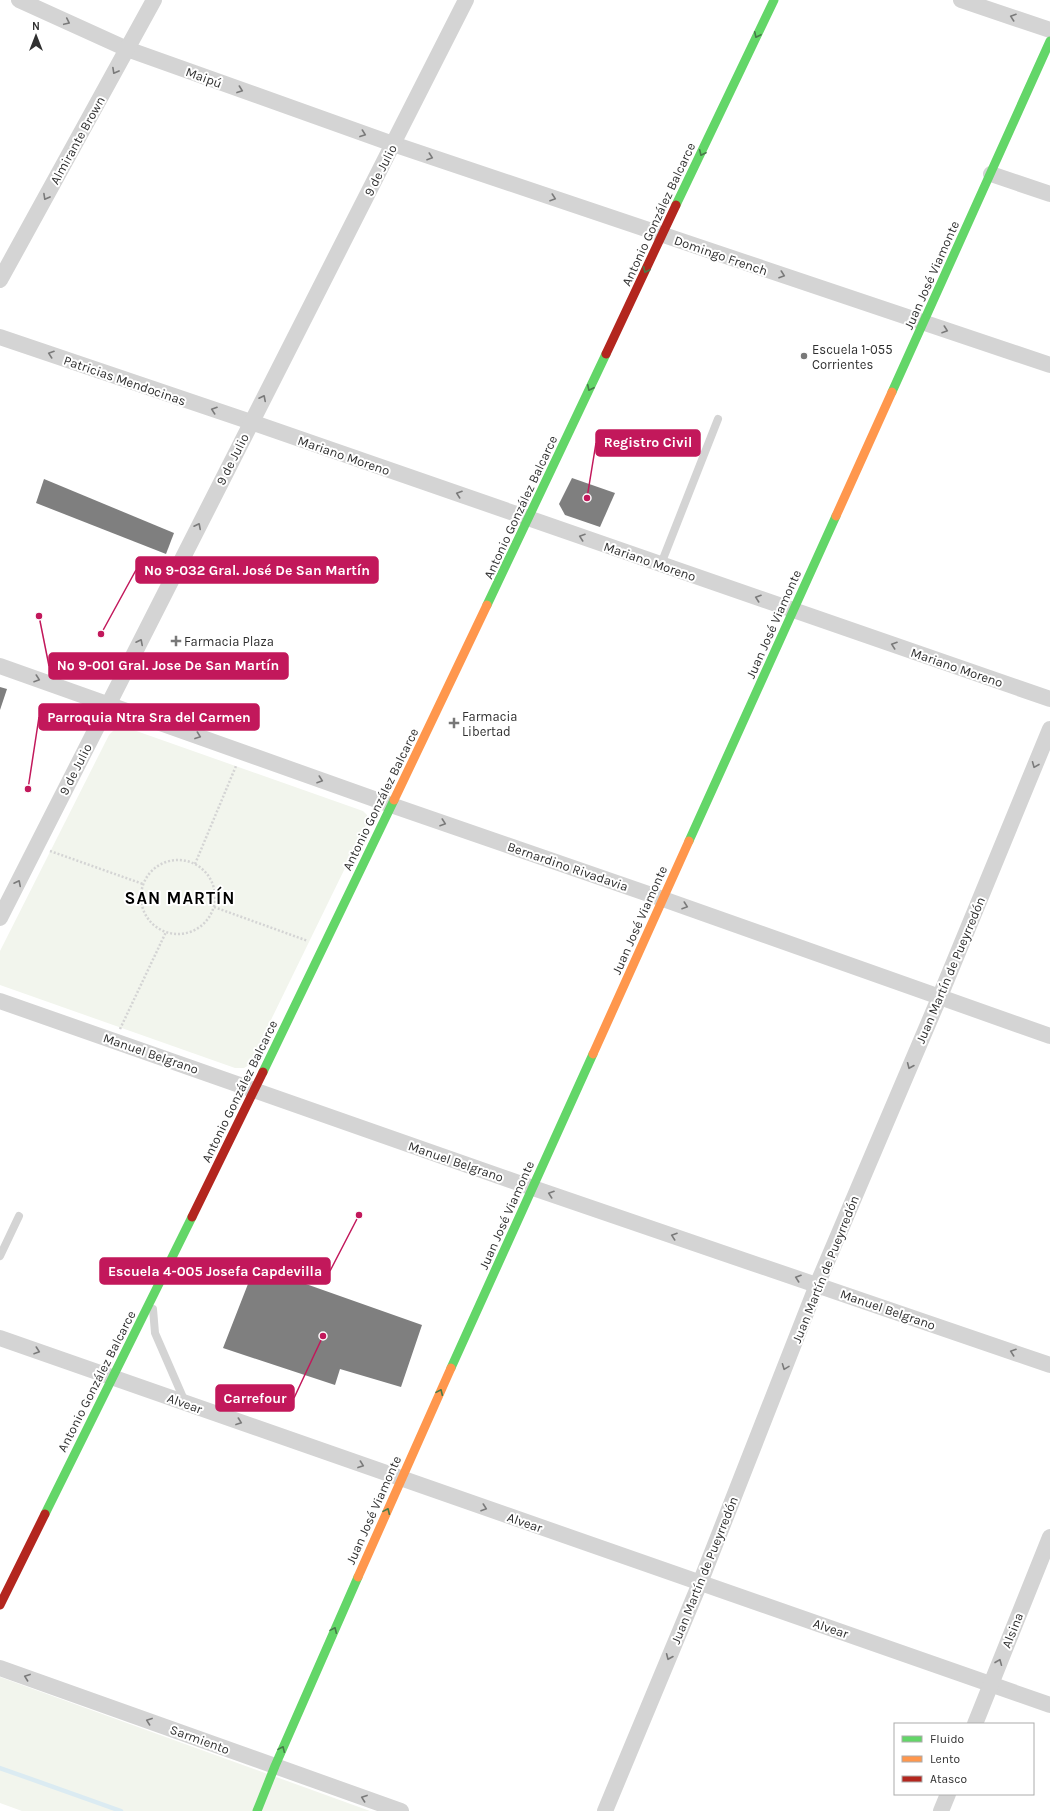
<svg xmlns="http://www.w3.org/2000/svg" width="1050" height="1811" font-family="Karla,sans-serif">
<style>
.green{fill:#f2f5ed}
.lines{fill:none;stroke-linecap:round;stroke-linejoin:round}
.stream{stroke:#dbebf2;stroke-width:4.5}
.building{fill:#7f7f7f}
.path{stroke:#d4d4d4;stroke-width:2.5;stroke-dasharray:2 2;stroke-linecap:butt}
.lane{stroke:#d4d4d4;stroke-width:8}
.street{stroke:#d4d4d4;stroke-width:16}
.fast{stroke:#63d668;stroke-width:9}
.slow{stroke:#ff974d;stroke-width:9}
.jam{stroke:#b3261e;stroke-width:9}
.oneway{stroke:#7a7a7a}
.oneway2{stroke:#477b49}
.poi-dot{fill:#787878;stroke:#fff;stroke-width:1.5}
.labels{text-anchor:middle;stroke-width:4;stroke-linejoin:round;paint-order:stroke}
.street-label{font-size:13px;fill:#303030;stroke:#fff}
.poi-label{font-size:13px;fill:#303030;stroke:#fff;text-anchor:start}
.district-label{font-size:17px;font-weight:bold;letter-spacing:1px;fill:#000;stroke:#fff}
.leader{fill:none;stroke:#c2185b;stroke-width:1.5}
.callout-dot{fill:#c2185b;stroke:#fff;stroke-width:1.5}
.callout{fill:#c2185b;stroke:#c2185b;stroke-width:1.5}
.callout-label{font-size:14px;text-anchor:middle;font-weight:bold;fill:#fff}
</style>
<rect width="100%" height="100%" fill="#fff"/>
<g class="green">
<polygon points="125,727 363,811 367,815 367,823 249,1065 244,1068 235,1068 0,985 0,951 109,735 115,729"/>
<polygon points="0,1677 370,1811 22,1811 0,1803"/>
</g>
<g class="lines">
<polyline class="stream" points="0,1768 121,1811"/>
</g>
<g class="building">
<polygon points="572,478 615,493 600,527 565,515 559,504"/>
<polygon points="44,479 174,533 166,554 36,503"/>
<polygon points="0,687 7,689 0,710"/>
<polygon points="255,1266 422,1325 401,1387 340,1369 335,1385 223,1348"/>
</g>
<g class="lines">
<g class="path">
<polyline points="50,851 143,884"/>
<circle cx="178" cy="897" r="37"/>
<polyline points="195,864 236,766"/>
<polyline points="214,907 308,941"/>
<polyline points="120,1029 166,932"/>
</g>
<g class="lane">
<polyline points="661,564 718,419"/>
<polyline points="0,1256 19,1216"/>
<polyline points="153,1309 155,1333 185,1402"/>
</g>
<g class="street">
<polyline points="19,0 127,49 393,144 1050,365"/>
<polyline points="961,0 1050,30"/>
<polyline points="991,174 1050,194"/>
<polyline points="0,280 154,0"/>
<polyline points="0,337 251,422 1050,699"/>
<polyline points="0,666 391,805 663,899 1050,1036"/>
<polyline points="0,918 466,0"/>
<polyline points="0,1001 533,1188 1050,1365"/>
<polyline points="0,1338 1050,1705"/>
<polyline points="0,1668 401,1811"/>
<polyline points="975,1724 1050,1537"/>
<polyline points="605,1811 700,1583 817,1285 940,996 1050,729"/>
<polyline points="941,1811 948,1794"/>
</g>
<g class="fast">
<polyline points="676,205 774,0"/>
<polyline points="892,392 1050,41"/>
<polyline points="487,605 606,354"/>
<polyline points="689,841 836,516"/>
<polyline points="263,1072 394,800"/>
<polyline points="451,1368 593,1054"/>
<polyline points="45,1514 192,1217"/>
<polyline points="257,1811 275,1766 358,1577"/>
</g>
<g class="slow">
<polyline points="836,516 892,392"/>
<polyline points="394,800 487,605"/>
<polyline points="593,1054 689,841"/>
<polyline points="358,1577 451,1368"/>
</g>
<g class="jam">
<polyline points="606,354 676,205"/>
<polyline points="192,1217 263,1072"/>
<polyline points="0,1605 45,1514"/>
</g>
</g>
<defs><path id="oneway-chevron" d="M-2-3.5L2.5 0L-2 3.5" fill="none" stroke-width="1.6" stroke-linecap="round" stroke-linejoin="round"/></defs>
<g class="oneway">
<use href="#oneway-chevron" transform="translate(1013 17) rotate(-161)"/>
<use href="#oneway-chevron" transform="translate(67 22) rotate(25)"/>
<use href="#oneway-chevron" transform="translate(115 71) rotate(119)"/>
<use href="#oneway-chevron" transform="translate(240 90) rotate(20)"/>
<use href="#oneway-chevron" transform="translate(363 134) rotate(20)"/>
<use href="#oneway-chevron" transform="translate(430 157) rotate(19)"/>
<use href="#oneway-chevron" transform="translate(46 197) rotate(119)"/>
<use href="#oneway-chevron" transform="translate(553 198) rotate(19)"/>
<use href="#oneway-chevron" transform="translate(782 275) rotate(19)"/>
<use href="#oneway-chevron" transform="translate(945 330) rotate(19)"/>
<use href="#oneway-chevron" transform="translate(51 354) rotate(-161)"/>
<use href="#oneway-chevron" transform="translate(263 398) rotate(-63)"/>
<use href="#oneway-chevron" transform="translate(214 410) rotate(-161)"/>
<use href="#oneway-chevron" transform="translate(459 494) rotate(-161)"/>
<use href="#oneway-chevron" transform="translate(198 526) rotate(-63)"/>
<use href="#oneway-chevron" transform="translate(582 537) rotate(-161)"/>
<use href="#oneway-chevron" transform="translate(758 598) rotate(-161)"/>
<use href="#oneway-chevron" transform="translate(140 642) rotate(-63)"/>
<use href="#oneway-chevron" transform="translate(894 645) rotate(-161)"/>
<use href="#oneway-chevron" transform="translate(37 679) rotate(19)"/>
<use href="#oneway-chevron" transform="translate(198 736) rotate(20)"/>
<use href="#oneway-chevron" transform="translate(1035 765) rotate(112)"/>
<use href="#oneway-chevron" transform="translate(320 780) rotate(19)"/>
<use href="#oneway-chevron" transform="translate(443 823) rotate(19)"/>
<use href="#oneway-chevron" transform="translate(18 883) rotate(-63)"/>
<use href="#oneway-chevron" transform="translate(685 906) rotate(19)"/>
<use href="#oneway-chevron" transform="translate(910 1066) rotate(113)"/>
<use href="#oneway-chevron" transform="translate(551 1194) rotate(-161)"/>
<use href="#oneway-chevron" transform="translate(674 1236) rotate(-161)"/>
<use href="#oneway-chevron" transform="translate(798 1278) rotate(-161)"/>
<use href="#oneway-chevron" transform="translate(37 1351) rotate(19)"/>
<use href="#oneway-chevron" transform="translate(1013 1352) rotate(-161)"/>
<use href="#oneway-chevron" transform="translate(785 1367) rotate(111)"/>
<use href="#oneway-chevron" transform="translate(239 1422) rotate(20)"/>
<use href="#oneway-chevron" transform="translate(361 1465) rotate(20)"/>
<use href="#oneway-chevron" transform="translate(484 1508) rotate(19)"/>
<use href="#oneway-chevron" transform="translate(669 1657) rotate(113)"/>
<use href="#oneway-chevron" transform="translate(999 1662) rotate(-68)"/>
<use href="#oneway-chevron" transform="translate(27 1677) rotate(-160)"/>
<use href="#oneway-chevron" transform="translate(149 1721) rotate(-160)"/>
<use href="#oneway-chevron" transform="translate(364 1798) rotate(-160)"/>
</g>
<g class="oneway2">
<use href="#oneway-chevron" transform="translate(757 35) rotate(115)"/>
<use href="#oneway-chevron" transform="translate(702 153) rotate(115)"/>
<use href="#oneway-chevron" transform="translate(646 270) rotate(115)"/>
<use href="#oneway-chevron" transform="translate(590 388) rotate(115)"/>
<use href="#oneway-chevron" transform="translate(440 1392) rotate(-66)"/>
<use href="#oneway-chevron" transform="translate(387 1511) rotate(-66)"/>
<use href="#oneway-chevron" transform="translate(334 1630) rotate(-66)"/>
<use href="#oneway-chevron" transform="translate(282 1749) rotate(-66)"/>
</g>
<g class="poi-dot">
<circle cx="804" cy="356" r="4"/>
<path d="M174 635h4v4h4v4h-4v4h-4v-4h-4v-4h4z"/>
<path d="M452 717h4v4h4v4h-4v4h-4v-4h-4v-4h4z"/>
</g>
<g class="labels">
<g class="street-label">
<text transform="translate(204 77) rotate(20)" y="5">Maipú</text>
<text transform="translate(77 140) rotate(-61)" y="5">Almirante Brown</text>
<text transform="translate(380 170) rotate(-63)" y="5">9 de Julio</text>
<text transform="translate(658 214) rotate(-65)" y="5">Antonio González Balcarce</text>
<text transform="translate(721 255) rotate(19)" y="5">Domingo French</text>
<text transform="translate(931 275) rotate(-66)" y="5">Juan José Viamonte</text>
<text transform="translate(125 380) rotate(19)" y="5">Patricias Mendocinas</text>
<text transform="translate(344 455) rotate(19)" y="5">Mariano Moreno</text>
<text transform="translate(232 459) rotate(-63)" y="5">9 de Julio</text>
<text transform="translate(520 507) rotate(-65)" y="5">Antonio González Balcarce</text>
<text transform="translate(650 561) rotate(19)" y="5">Mariano Moreno</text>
<text transform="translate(773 624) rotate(-66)" y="5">Juan José Viamonte</text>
<text transform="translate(957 667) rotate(19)" y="5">Mariano Moreno</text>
<text transform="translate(75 769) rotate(-63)" y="5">9 de Julio</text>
<text transform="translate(380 799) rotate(-64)" y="5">Antonio González Balcarce</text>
<text transform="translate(568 866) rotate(19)" y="5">Bernardino Rivadavia</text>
<text transform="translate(639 920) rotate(-66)" y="5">Juan José Viamonte</text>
<text transform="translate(950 970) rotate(-67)" y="5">Juan Martín de Pueyrredón</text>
<text transform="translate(151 1053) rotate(19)" y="5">Manuel Belgrano</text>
<text transform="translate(239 1091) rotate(-64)" y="5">Antonio González Balcarce</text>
<text transform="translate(456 1161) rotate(19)" y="5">Manuel Belgrano</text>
<text transform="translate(506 1215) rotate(-66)" y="5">Juan José Viamonte</text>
<text transform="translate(825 1269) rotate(-68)" y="5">Juan Martín de Pueyrredón</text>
<text transform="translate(888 1309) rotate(19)" y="5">Manuel Belgrano</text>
<text transform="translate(96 1381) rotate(-63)" y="5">Antonio González Balcarce</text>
<text transform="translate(185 1403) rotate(20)" y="5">Alvear</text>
<text transform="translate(373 1510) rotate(-66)" y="5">Juan José Viamonte</text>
<text transform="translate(525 1522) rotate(19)" y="5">Alvear</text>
<text transform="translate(704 1570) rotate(-68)" y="5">Juan Martín de Pueyrredón</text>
<text transform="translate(831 1628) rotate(19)" y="5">Alvear</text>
<text transform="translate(1012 1630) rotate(-68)" y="5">Alsina</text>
<text transform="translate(200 1739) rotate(20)" y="5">Sarmiento</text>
</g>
<g class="poi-label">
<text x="812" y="354">Escuela 1-055<tspan x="812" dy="15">Corrientes</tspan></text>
<text x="184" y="646">Farmacia Plaza</text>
<text x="462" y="721">Farmacia<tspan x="462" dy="15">Libertad</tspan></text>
</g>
<g class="district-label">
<text x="180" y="904">SAN MARTÍN</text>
</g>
</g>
<path class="leader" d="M587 498L596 443M101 634L136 570M39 616L49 666M28 789L39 717M359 1215L330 1271M323 1336L294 1398"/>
<g class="callout-dot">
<circle cx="587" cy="498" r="4"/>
<circle cx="101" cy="634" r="4"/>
<circle cx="39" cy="616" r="4"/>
<circle cx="28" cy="789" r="4"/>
<circle cx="359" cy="1215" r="4"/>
<circle cx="323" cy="1336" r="4"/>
</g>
<g class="callout">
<rect x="596" y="430" width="104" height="26" rx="4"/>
<rect x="136" y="557" width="242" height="26" rx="4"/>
<rect x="49" y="653" width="239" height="26" rx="4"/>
<rect x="39" y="704" width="220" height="26" rx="4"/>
<rect x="100" y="1258" width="230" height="26" rx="4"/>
<rect x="216" y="1385" width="78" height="26" rx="4"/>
</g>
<g class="callout-label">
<text x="648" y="447">Registro Civil</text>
<text x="257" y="575">Nº 9-032 Gral. José De San Martín</text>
<text x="168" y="670">Nº 9-001 Gral. Jose De San Martín</text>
<text x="149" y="722">Parroquia Ntra Sra del Carmen</text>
<text x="215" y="1276">Escuela 4-005 Josefa Capdevilla</text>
<text x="255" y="1403">Carrefour</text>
</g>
<rect x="894" y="1723" width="140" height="72" fill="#ffffff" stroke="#acacac"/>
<rect x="902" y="1736" width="20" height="6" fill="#63d668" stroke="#acacac"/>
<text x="930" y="1743" font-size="12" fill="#303030">Fluido</text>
<rect x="902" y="1756" width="20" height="6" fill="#ff974d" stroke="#acacac"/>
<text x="930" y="1763" font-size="12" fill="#303030">Lento</text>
<rect x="902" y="1776" width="20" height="6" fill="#b3261e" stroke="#acacac"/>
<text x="930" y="1783" font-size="12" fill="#303030">Atasco</text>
<g transform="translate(36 36)" stroke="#ffffff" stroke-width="3" paint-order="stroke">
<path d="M0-3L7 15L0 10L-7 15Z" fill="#303030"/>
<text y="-6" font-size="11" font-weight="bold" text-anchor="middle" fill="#303030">N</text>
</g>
</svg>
